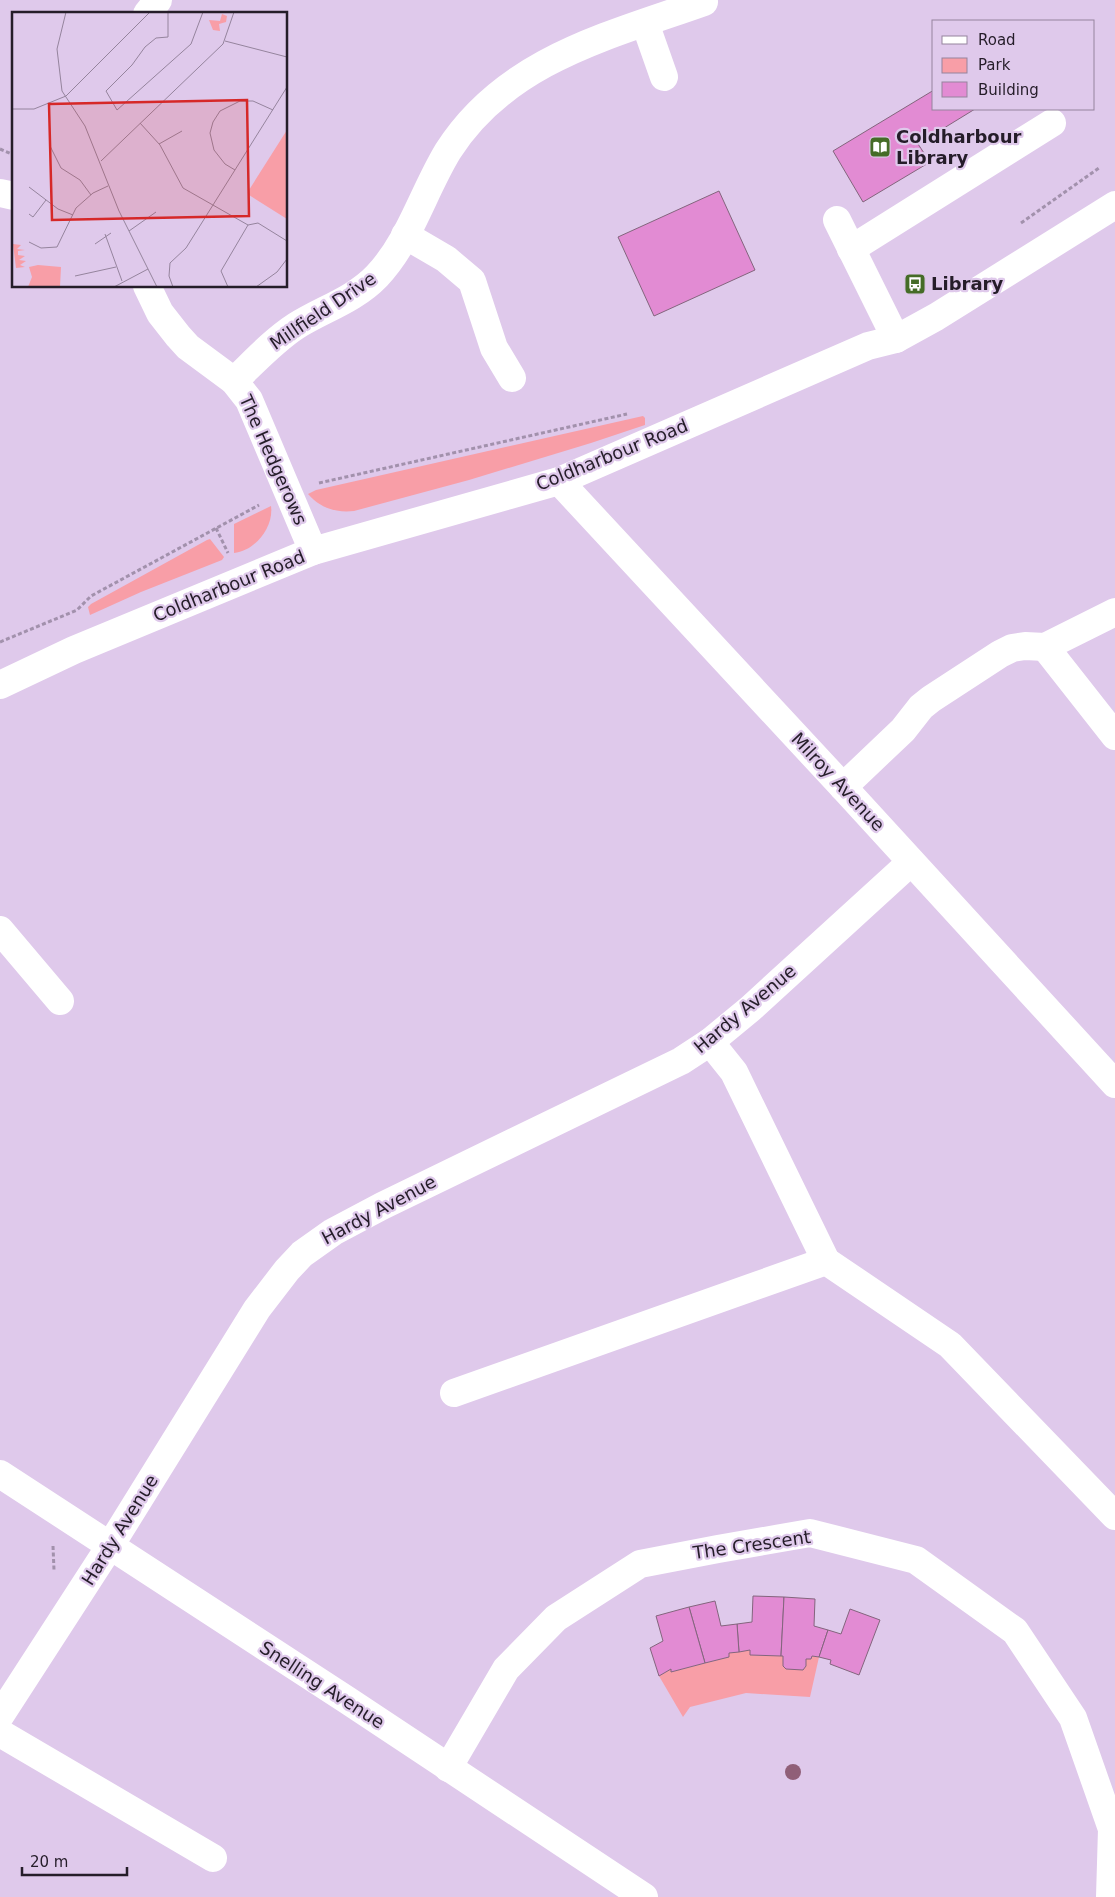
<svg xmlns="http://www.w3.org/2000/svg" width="1115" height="1897" font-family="'DejaVu Sans',sans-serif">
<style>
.green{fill:#f89ea7}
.building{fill:#e28bd3;stroke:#83657d}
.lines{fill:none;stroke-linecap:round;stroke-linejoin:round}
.path{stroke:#a291ac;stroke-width:3;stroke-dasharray:4 2.5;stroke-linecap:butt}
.minor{stroke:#fff;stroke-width:28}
.tree{fill:#905f78}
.labels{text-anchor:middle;stroke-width:4.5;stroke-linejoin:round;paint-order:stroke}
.poi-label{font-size:18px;font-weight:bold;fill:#251d29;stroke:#dfc9eb;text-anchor:start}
.street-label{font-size:18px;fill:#251d29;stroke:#dfc9eb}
.inset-road{fill:none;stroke:#95849d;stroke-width:1}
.view{fill:#d62828;fill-opacity:0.15;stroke:#d62828;stroke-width:2.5}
.inset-edge{fill:none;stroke:#251d29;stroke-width:2.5}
</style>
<rect width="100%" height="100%" fill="#dfc9eb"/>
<g class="green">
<path d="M643,416l2,2v7l-54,18 -122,37 -115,31c-18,2 -34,-3 -46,-17l8,-4z"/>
<path d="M271,506c3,21 -16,45 -37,47v-29z"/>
<polygon points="210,539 224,557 222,560 141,592 90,615 88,607 91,604 207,540"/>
<polygon points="750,1650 750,1655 783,1656 802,1669 806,1666 806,1659 811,1659 812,1656 819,1657 810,1697 746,1693 690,1707 683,1717 659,1676 671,1669 671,1672 729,1657 729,1653"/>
</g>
<g class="building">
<polygon points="934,90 934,109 975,109 918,144 930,162 863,202 833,151"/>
<polygon points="719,191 755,270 654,316 618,237"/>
<polygon points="753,1596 784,1597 781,1656 750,1655 750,1650 739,1652 737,1624 752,1622"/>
<polygon points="784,1597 815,1599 814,1626 828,1630 819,1657 812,1656 811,1659 806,1659 806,1666 803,1670 786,1669 783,1666 783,1656 781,1656"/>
<polygon points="715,1601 721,1626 737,1624 739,1652 729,1653 729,1657 705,1663 689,1607"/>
<polygon points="689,1607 705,1663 671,1672 671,1669 659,1676 650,1648 663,1641 656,1616"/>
<polygon points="850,1609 880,1620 859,1675 830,1664 831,1660 819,1657 828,1630 841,1634"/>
</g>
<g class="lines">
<g class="path">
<polyline points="0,149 14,155"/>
<polyline points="1021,223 1099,168"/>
<polyline points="319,483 627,414"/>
<polyline points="216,528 228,553"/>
<polyline points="0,642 77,610 91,596 259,505"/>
<polyline points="53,1546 54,1570"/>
</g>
<g class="minor">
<polyline points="147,14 158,0"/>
<polyline points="645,23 664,77"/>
<polyline points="0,193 14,196"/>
<polyline points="837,220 896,339"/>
<polyline points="405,235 446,259 472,281 494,348 512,378"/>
<polyline points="851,249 1052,123"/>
<polyline points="147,286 160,313 178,336 188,347 234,381 249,400 313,551"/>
<path d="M234,381c20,-19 39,-40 62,-55 27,-17 58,-26 81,-50 33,-35 46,-84 71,-125 58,-91 160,-115 256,-149"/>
<polyline points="559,481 843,787 1115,1084"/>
<polyline points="1115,612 1045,647 1115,736"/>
<polyline points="0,685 74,650 313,551 559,481 868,346 896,339 936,317 1115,205"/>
<polyline points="843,787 903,730 921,707 931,699 1000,654 1012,648 1025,646 1045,647"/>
<polyline points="0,930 60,1001"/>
<polyline points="710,1042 734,1072 826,1261"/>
<polyline points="454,1393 826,1261 950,1345 1115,1516"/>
<polyline points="0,1474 347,1700 644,1897"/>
<polyline points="0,1716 110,1546 257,1309 287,1270 302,1254 333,1232 382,1206 681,1061 710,1042 750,1009 911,862"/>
<polyline points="0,1733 213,1858"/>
<polyline points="448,1768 506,1669 556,1618 640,1564 718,1549 810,1533 916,1560 1015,1631 1073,1718 1112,1829 1110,1897"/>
</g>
</g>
<circle class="tree" cx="793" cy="1772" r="8"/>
<defs>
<g id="library-square" transform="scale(1.125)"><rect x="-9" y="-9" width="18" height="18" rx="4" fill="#456c27" stroke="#dfc9eb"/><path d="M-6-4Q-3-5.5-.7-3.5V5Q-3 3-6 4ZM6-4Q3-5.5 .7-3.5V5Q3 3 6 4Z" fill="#fff"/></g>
<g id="bus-square" transform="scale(1.125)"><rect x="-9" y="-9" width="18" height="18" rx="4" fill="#456c27" stroke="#dfc9eb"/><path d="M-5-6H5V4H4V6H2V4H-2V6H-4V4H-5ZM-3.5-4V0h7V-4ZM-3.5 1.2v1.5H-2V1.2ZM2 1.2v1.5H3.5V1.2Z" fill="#fff"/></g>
</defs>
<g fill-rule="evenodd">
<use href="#library-square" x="880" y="147"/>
<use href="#bus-square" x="915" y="284"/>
</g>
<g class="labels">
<g class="poi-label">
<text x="896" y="143">Coldharbour<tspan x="896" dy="21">Library</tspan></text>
<text x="931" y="290">Library</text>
</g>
<g class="street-label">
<text transform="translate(323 311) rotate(-34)" y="6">Millfield Drive</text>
<text transform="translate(612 455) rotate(-22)" y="6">Coldharbour Road</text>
<text transform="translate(273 460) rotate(66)" y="6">The Hedgerows</text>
<text transform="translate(229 586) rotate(-22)" y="6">Coldharbour Road</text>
<text transform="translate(838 782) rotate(47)" y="6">Milroy Avenue</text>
<text transform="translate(745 1009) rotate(-40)" y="6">Hardy Avenue</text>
<text transform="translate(379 1210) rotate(-28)" y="6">Hardy Avenue</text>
<text transform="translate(120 1530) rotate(-58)" y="6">Hardy Avenue</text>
<text transform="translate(752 1545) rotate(-8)" y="6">The Crescent</text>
<text transform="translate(322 1685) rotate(33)" y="6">Snelling Avenue</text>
</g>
</g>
<g transform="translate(12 12)">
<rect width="275" height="275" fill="#dfc9eb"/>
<path d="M210,2l5,2 -1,6 -7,2 1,7 -7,-1 -4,-10 11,1zM275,118v89l-38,-24v-5zM1,232l8,1 -4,4 8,1 -7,1v4l7,1 -6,4 7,1 -6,4 5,2 -9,1zM26,253l23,2 -1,20h-32l4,-10 -3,-10z" fill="#f89ea7"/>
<path class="inset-road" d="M54,0l-9,37 5,42 23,35 34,85 38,76M156,0v25l-12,1 -11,9 -13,18 -26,26 11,19 74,-66 12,-32M213,29l62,16M0,97h22l32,-13 84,-84M128,111l20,22 23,43 65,37M147,132l23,-13M38,134l11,22 19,12 11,15M89,149l122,-117 11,-32M223,158l-10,-6 -11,-14 -4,-17 3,-11 7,-11 20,-10h13l20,9M17,175l29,22 15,6M17,202l4,3 13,-17M236,213l10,-2 29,18M117,219l27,-19M93,222l17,47M17,230l12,6 16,-1 19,-39 17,-15 15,-7M83,232l16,-11M63,264l41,-9M102,275l34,-18M161,275l-4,-11 1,-13 16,-15 101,-161M216,275l-7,-16 27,-46M244,275l21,-15 10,-13"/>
<path class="view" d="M235,88l2,116 -197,4 -3,-116z"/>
<rect width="275" height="275" class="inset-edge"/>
</g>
<rect x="932" y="20" width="162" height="90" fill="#dfc9eb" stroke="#95849d"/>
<rect x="942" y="36" width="25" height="8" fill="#ffffff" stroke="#95849d"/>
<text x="978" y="45" font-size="15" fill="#251d29">Road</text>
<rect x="942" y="58" width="25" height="15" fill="#f89ea7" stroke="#95849d"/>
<text x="978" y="70" font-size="15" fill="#251d29">Park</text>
<rect x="942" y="82" width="25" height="15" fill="#e28bd3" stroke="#95849d"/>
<text x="978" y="95" font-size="15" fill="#251d29">Building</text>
<path d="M22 1867v8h105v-8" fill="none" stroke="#251d29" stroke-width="2.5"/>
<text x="30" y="1867" font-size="15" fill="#251d29" stroke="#dfc9eb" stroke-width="4" paint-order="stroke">20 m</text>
</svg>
